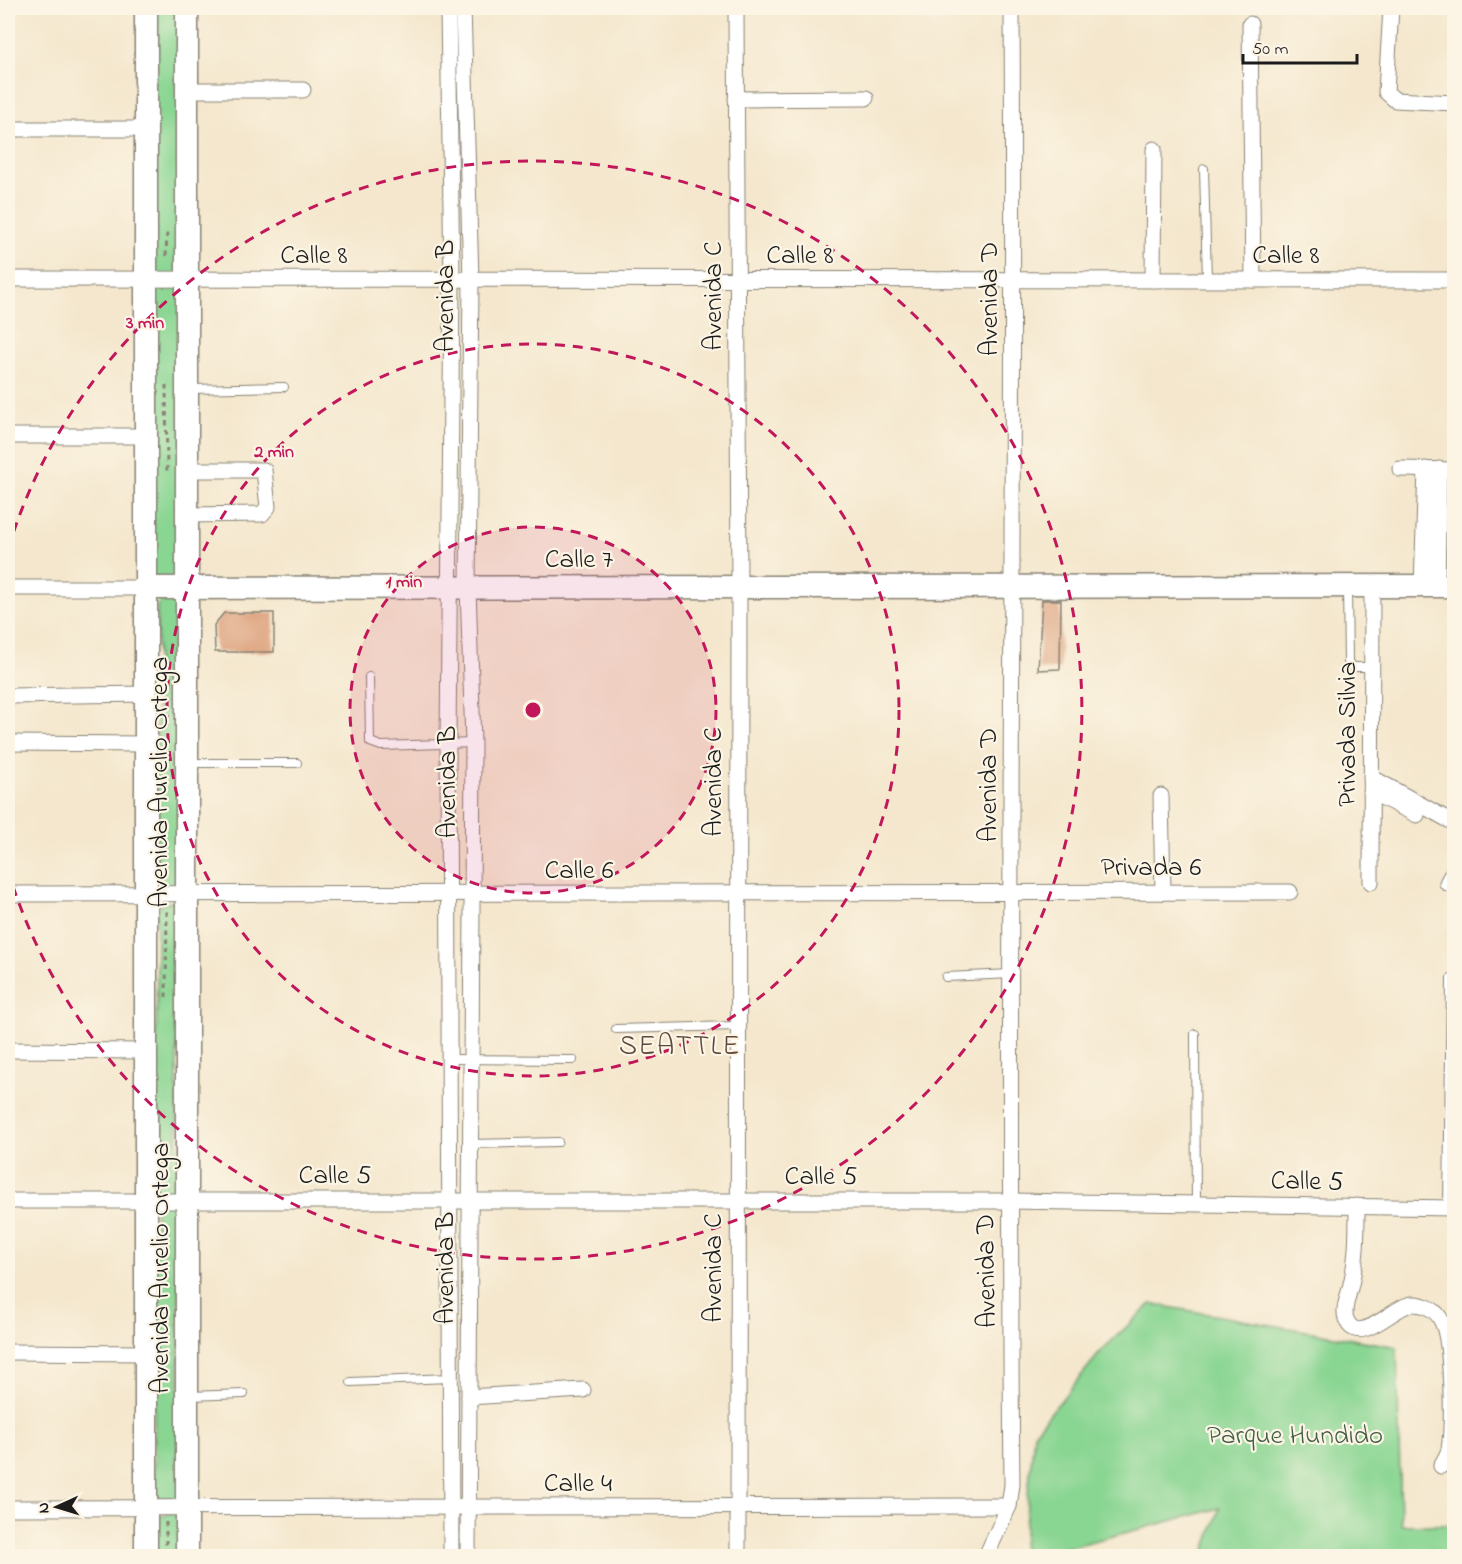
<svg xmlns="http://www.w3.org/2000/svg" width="1462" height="1564" font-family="'Indie Flower',sans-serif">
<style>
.green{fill:#89d592;stroke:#527857;stroke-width:1.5}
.building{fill:#db9c77}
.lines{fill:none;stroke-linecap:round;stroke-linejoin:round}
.lane-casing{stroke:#888274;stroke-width:10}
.street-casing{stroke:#888274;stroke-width:17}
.secondary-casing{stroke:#888274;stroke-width:25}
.path{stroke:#888274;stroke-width:3;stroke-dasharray:4.5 4.5;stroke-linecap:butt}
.lane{stroke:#fff;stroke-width:8}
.street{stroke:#fff;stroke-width:15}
.secondary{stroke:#fff;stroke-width:22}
.ring{fill:none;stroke:#c2185b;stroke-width:3;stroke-dasharray:10 8}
.labels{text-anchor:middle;stroke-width:4.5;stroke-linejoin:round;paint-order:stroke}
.street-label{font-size:27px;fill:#1c1c1c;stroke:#fcf5e5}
.park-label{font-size:27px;fill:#425d45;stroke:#fcf5e5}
.neighbourhood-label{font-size:28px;letter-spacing:1.5px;fill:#5f493c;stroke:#fcf5e5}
.centre{fill:#c2185b;stroke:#fcf5e5;stroke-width:3}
.ring-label{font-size:18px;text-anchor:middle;font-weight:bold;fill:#c2185b;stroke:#fcf5e5;stroke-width:4.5;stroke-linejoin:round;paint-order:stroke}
</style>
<rect width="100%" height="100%" fill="#fcf5e5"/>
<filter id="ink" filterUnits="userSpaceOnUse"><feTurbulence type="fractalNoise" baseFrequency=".0167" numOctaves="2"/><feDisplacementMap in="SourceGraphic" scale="12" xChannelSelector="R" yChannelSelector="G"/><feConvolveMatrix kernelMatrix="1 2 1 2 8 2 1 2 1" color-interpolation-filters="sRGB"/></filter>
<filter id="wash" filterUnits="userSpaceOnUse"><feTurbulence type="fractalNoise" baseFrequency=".008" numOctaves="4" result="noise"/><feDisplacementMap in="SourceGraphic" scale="24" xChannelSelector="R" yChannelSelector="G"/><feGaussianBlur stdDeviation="1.35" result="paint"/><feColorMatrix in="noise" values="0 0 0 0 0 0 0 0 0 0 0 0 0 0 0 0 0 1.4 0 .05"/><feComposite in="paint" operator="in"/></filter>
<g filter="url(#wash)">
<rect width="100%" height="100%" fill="#f4e7cd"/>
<g class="green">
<polygon points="149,8 186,8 186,586 151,576"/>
<polygon points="181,595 186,886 157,886 157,607 162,597"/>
<polygon points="176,900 180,1499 160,1498 154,1490 157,910 161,905"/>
<polygon points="1151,1304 1397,1347 1401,1525 1454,1525 1454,1556 1203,1556 1220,1508 1036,1556 1022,1556 1034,1433 1103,1349"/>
<polygon points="176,1512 186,1556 154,1556 154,1518"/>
</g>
<g id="blocks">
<g class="building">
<polygon points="1042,600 1061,600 1060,669 1038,670"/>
<polygon points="224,613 274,613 274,652 215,652 214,625"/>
</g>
</g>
</g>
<g filter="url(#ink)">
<use href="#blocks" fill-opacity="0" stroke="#888274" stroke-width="1.5"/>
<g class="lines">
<g class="lane-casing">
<g id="lane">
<polyline points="1204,169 1207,280"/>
<polyline points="190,389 284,387"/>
<polyline points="1347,588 1348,662 1353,667 1372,667"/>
<polyline points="369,677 370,742 381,746 473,743"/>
<polyline points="190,763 297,763"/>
<polyline points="946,977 1012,974"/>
<polyline points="616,1029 737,1026"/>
<polyline points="1195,1034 1196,1204"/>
<polyline points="449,1059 573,1060"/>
<polyline points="470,1144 558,1142"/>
<polyline points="1448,1207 1451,979"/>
<polyline points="351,1382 449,1378"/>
<polyline points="189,1396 244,1394"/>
</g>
</g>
<g class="street-casing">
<g id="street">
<polyline points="448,8 452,279 448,745 451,1556"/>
<polyline points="463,8 471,279 468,587 473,743 468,1556"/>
<polyline points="736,8 739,587 738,1556"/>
<polyline points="1391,8 1386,92 1395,100 1454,103"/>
<polyline points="1250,24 1253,280"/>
<polyline points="187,90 303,90"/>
<polyline points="736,99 866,98"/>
<polyline points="8,129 146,129"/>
<polyline points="8,279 1454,280"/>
<polyline points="1153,280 1154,149"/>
<polyline points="8,436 146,436"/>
<polyline points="1400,469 1454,470"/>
<polyline points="186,470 264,470 268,507 262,514 187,515"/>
<polyline points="1422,586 1426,469"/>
<polyline points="1437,586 1439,469"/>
<polyline points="8,588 146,588"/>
<polyline points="8,696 146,694"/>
<polyline points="8,743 146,744"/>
<polyline points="1371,777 1454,823"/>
<polyline points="1371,792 1417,815"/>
<polyline points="1161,796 1163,892"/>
<polyline points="1371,882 1372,587"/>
<polyline points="1447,883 1454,870"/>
<polyline points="8,894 1290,892"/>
<polyline points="8,1050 146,1051"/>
<polyline points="8,1201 1009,1201 1454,1208"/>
<path d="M1357,1206c0,29 0,58 -8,86 -2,8 -6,19 -3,27 12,31 49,-15 67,-15 12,0 24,6 29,18 10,19 11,105 7,127 -1,6 -6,12 -8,17"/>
<polyline points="8,1352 146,1353"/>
<polyline points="469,1397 583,1390"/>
<polyline points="8,1508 1009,1506"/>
<path d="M986,1556l23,-50 3,-21c-5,-493 3,-985 0,-1477"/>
</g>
</g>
<g class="secondary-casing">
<g id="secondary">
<polyline points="146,8 146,1556"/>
<polyline points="146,588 1454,586"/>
<polyline points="187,1556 187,8"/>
</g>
</g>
<g class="path">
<polyline points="166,256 167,232"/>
<polyline points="166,385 167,472"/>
<polyline points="166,997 167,907"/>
<polyline points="166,1522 166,1556"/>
</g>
<use href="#lane" class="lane"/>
<use href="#street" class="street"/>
<use href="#secondary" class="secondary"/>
</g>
</g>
<circle cx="533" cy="710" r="183" fill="#c2185b" fill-opacity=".12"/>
<g class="ring">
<circle cx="533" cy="710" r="183"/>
<circle cx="533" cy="710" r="366"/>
<path d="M8 549A549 549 0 1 1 8 871"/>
</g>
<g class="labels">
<g class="street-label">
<text x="314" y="263">Calle 8</text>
<text x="800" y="263">Calle 8</text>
<text x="1286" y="263">Calle 8</text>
<text transform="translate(444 296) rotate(-90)" y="9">Avenida B</text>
<text transform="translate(712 296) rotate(-90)" y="9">Avenida C</text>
<text transform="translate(988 299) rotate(-90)" y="9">Avenida D</text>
<text x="579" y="567">Calle 7</text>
<text transform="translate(1346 734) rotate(-90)" y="9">Privada Silvia</text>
<text transform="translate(158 782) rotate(-90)" y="9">Avenida Aurelio Ortega</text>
<text transform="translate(446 782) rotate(-90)" y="9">Avenida B</text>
<text transform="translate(712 782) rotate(-90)" y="9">Avenida C</text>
<text transform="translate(987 785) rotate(-90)" y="9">Avenida D</text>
<text x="1151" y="875">Privada 6</text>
<text x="579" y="878">Calle 6</text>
<text x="335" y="1183">Calle 5</text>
<text x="821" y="1184">Calle 5</text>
<text transform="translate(1307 1180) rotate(1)" y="9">Calle 5</text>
<text transform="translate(159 1268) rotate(-90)" y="9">Avenida Aurelio Ortega</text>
<text transform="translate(444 1268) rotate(-90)" y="9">Avenida B</text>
<text transform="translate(712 1268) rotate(-90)" y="9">Avenida C</text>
<text transform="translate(985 1271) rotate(-91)" y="9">Avenida D</text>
<text x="578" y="1491">Calle 4</text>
</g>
<g class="park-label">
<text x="1295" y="1443">Parque Hundido</text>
</g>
<g class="neighbourhood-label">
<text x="680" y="1054">SEATTLE</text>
</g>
</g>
<circle cx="533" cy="710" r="9" class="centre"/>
<g class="ring-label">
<text x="145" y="328">3 min</text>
<text x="274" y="457">2 min</text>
<text x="404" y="587">1 min</text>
</g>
<rect width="1462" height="1564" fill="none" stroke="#fcf5e5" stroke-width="30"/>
<g transform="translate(57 1507) rotate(266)" stroke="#fcf5e5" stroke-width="4.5" paint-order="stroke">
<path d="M0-4.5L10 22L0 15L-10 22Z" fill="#1c1c1c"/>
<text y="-9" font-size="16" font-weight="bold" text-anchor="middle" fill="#1c1c1c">N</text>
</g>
<path d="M1243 54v9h114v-9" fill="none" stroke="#1c1c1c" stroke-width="3"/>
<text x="1252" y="54" font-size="18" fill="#1c1c1c" stroke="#fcf5e5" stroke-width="4.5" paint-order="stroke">50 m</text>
</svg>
